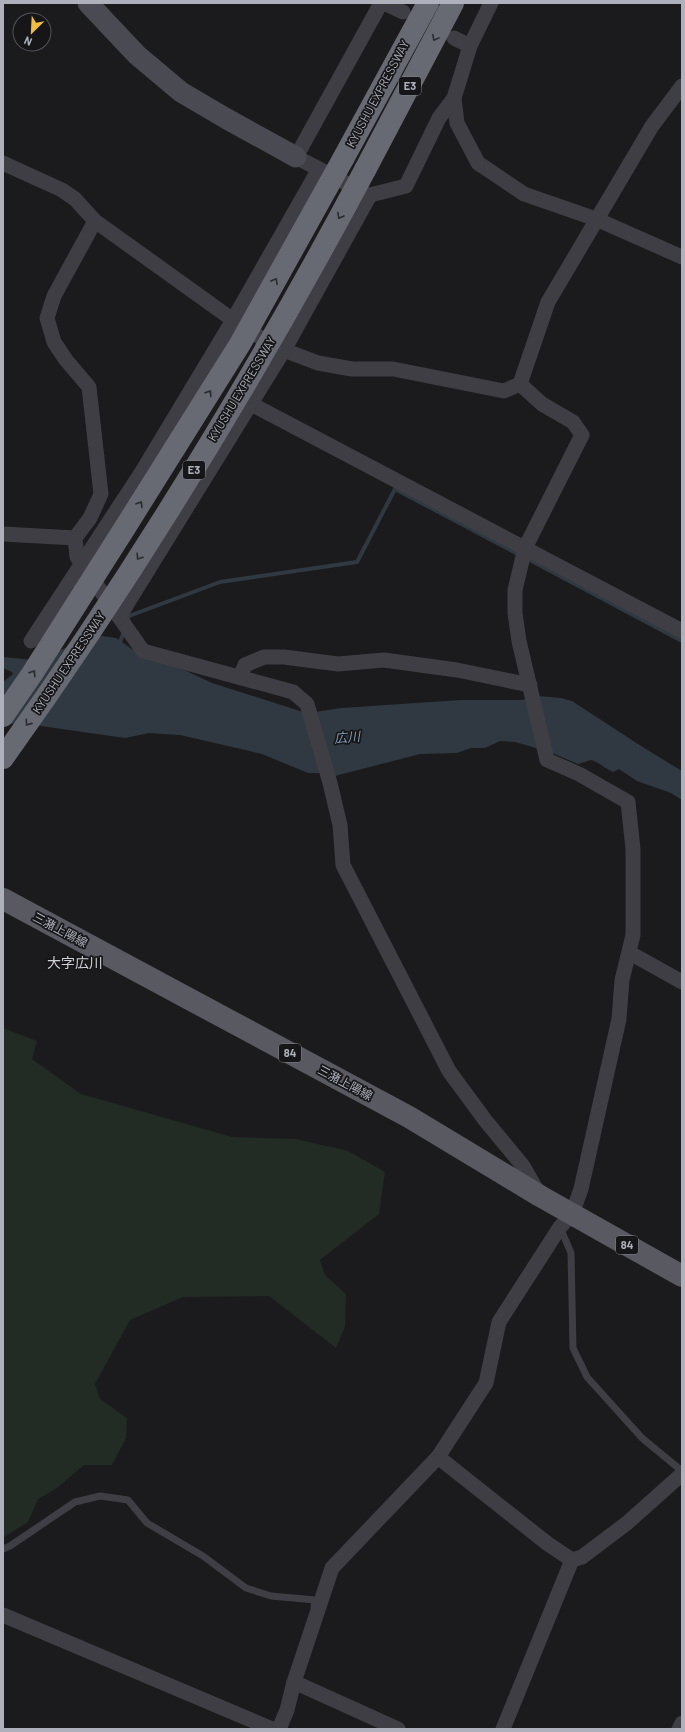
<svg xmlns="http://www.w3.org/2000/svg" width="685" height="1732" font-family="Barlow,'Noto Sans JP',sans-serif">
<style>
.green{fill:#222b24}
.water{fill:#303941}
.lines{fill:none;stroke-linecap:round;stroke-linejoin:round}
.stream{stroke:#303941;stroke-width:4}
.lane{stroke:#3e3e44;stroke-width:7}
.street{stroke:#3e3e44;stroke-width:15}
.secondary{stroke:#4a4b52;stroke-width:21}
.primary{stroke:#585961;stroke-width:22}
.highway{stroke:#686a73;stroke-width:22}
.highway-bridge{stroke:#686a73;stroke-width:22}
.oneway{stroke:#2a2b2f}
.labels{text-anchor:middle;stroke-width:3.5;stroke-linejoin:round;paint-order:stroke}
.shield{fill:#161618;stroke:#80828b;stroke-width:1}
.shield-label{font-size:11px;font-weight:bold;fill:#aeb1bc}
.street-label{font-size:12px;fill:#aeb1bc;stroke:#161618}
.water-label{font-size:13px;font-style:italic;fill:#869db5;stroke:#161618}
.quarter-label{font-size:14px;fill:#cfd1d8;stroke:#161618}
</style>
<rect width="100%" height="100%" fill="#1b1b1d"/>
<polygon class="green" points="3,1028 37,1041 32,1059 81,1094 232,1137 296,1139 348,1151 385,1172 379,1214 320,1260 325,1275 346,1294 345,1327 336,1348 269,1296 183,1297 130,1320 95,1384 100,1399 127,1418 126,1438 112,1465 84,1465 57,1488 38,1499 28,1522 3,1538"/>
<path class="water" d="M95,635l21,3 23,16 45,16 28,13 88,28 15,1 26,-4 120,-8h61l16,-4 23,2 11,3 69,45 41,25v29l-11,-7 -34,-12 -18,-12 -6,3c-8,-3 -13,-10 -22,-12l-13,4 -28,-12 -35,-10 -15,-1 -15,7h-14l-14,5 -37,1 -85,22 -13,-3h-14l-46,-19 -82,-19 -31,-2 -24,5 -105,-15 -17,2v-43l10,-8 -1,-2 -9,-4v-11l30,3 14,-4z"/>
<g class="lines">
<g class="stream">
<polyline points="526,558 682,641"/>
<polyline points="127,621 129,616 220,582 357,562 395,489 520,555"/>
<polyline points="119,645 124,631"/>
</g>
<g class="lane">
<polyline points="560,1227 571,1253 573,1348 587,1377 642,1438 682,1471"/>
<polyline points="3,1549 10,1546 75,1502 100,1496 128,1500 147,1523 203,1556 246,1588 271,1596 315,1600 314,1607"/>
</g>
<g class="street">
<polyline points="384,3 403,12"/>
<polyline points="491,3 470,46 454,98 457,123 478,163 524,194 596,219 682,257"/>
<polyline points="454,38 470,46"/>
<polyline points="3,163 62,190 75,199 95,221 233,320 258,336 281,349 318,363 352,369 393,369 504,391 520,384 548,302 652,126 682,86"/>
<polyline points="363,192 296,157 381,3"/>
<polyline points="95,221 54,296 47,318 54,342 66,360 89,387 101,494 90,518 75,538 77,557 143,651 293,692 307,704 330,783 340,825 343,865 449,1071 485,1120 523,1166 539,1194"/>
<polyline points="251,404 682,631"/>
<polyline points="3,534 75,538"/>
<polyline points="119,617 284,350 370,195 406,186 439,118 454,98"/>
<polyline points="31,641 141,473 233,320 319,169"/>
<polyline points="240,677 245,665 264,657 284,657 338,664 384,660 457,670 530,685"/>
<polyline points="630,953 682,982"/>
<polyline points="438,1457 548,1544 572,1560"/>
<polyline points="572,1560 582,1557 627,1523 682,1474"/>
<polyline points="3,1615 272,1729"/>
<polyline points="294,1682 398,1729"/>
<polyline points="279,1729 287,1710 294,1682 332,1568 438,1457 486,1383 499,1322 560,1227 572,1214 581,1189 619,1019 622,980 633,935 633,849 628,802 579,774 547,760 519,641 515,613 515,590 525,548 582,435 573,422 542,404 520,384"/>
<polyline points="503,1729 572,1560"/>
<polyline points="679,1729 682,1723"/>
</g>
<polyline class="secondary" points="88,3 137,55 181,92 227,119 296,157"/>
<polyline class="primary" points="3,899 409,1117 540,1196 682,1276"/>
<g class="highway">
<polyline points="343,159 428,3"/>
<polyline points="365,170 453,3"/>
</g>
<g class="highway-bridge">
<polyline points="3,716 32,674 126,526 240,344 343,159"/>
<path d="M3,758c134,-187 254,-385 362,-588"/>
</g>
</g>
<defs><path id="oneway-chevron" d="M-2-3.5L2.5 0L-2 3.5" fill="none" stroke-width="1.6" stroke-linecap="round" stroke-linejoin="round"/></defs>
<g class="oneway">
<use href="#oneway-chevron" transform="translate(435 38) rotate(118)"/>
<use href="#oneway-chevron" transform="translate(340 216) rotate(119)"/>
<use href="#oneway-chevron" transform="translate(275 281) rotate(-61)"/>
<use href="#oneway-chevron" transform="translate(209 393) rotate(-58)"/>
<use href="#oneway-chevron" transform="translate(140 504) rotate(-58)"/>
<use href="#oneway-chevron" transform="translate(139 557) rotate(123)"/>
<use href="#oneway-chevron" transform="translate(33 673) rotate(-57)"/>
<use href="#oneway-chevron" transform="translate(28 723) rotate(125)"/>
</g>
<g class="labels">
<g class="shield">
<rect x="399" y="77" width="22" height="18" rx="3"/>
<rect x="183" y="461" width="22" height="18" rx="3"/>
<rect x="279" y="1044" width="22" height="18" rx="3"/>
<rect x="616" y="1236" width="22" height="18" rx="3"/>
</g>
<g class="shield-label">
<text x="410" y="90">E3</text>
<text x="194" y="474">E3</text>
<text x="290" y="1057">84</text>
<text x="627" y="1249">84</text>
</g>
<g class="street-label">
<text transform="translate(378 94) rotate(-62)" y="4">KYUSHU EXPRESSWAY</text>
<text transform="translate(242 389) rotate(-59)" y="4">KYUSHU EXPRESSWAY</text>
<text transform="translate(69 663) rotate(-56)" y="4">KYUSHU EXPRESSWAY</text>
<text transform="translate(60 930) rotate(28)" y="4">三潴上陽線</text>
<text transform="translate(345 1083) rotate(28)" y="4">三潴上陽線</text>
</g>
<g class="water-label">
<text transform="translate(347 737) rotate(-5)" y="5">広川</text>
</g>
<g class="quarter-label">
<text x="75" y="968">大字広川</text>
</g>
</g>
<rect width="685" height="1732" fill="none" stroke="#aeb1bc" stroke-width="8"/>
<g transform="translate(32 32) rotate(204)"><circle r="19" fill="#161618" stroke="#53545a"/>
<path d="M0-3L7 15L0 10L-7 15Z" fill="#eebd42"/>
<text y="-6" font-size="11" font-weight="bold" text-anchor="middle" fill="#aeb1bc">N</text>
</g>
</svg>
